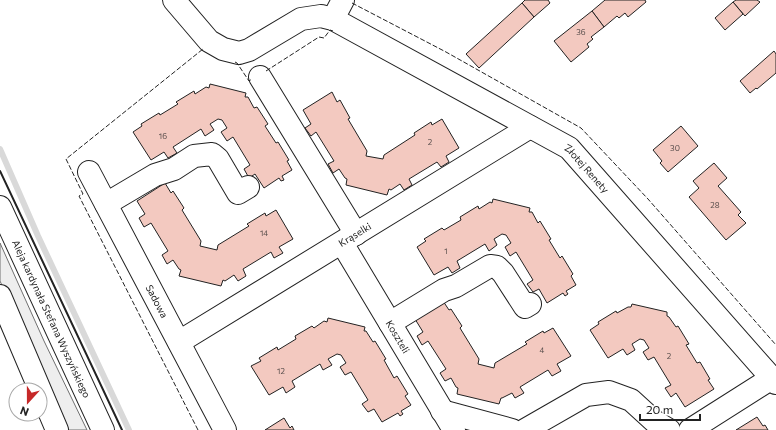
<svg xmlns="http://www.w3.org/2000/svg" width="776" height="430" font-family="Commissioner,sans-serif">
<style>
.green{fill:#eee;stroke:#6f6f6f}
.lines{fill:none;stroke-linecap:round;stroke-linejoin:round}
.stream{stroke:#d9d9d9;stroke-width:6}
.building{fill:#f3c9c0;stroke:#222}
.minor-casing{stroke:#222;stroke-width:24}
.major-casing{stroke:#222;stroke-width:24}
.minor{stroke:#fff;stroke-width:22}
.major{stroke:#fff;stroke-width:22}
.fence{stroke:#222;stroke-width:1;stroke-dasharray:5 2;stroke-linecap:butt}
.wall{stroke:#222;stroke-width:2}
.labels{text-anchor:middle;stroke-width:3;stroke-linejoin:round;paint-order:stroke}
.number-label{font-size:8px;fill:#564c4a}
.street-label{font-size:10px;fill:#222;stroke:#fff}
</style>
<rect width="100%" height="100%" fill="#fff"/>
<polygon class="green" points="0,243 44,341 87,430 64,430 31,349 0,281"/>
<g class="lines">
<polyline class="stream" points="0,149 38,236 129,430"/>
</g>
<g class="building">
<polygon points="525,0 548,0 550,3 534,17 522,3"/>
<polygon points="605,0 645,0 646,2 628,17 625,13 619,18 617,16 604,27 592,11"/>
<polygon points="736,0 757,0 760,2 745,16 733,2"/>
<polygon points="733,2 743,14 725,30 715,18"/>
<polygon points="522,3 534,17 479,68 466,54"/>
<polygon points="592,11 604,27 591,37 593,39 587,44 589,47 571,62 554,41"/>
<polygon points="774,51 776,54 776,73 757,89 756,88 750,93 740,81"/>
<polygon points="210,84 246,93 245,97 248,97 254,108 257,107 268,124 265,126 276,143 278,142 289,160 287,161 292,170 282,176 284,180 281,181 279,178 264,188 255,174 249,178 244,169 250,165 233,137 227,141 221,132 227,128 222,120 218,119 210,124 214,130 205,136 201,129 173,147 177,153 168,158 164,152 151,160 133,132 142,126 141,124 159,113 160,115 178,104 176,102 194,91 195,94 206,87 209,88"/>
<polygon points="332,92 337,102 340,100 350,118 348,119 367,151 366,156 383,159 384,155 415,135 414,133 431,122 432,125 442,119 459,148 446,156 449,162 441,167 437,162 409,179 412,185 404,190 400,184 391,190 389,189 387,195 346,185 347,179 345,178 339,169 333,173 328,164 334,161 316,132 311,136 305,128 311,124 303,110"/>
<polygon points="681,126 698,146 668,172 660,163 662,161 653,150"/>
<polygon points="714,163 727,178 718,186 741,212 738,215 746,223 726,240 689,197 699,188 693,181"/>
<polygon points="165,183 171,193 173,191 184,208 182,210 201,241 200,246 217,250 218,245 249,226 247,224 265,213 266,216 276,210 293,239 279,247 283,253 274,258 271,252 243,269 246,276 238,281 234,275 225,281 223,280 221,286 179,276 181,270 179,269 173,260 167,264 162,255 168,251 151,223 144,227 139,218 145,214 137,201"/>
<polygon points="493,199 530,208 529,212 532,212 538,223 540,221 551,239 549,240 560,258 562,256 573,274 571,276 576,285 566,291 568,294 565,296 563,293 547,303 539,289 533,292 527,284 533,280 516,252 510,256 505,247 511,243 506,235 502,234 494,239 497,245 489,251 485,244 457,261 460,268 452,273 448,267 434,275 417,247 426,241 424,239 442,228 444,230 461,220 460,217 478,206 479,209 490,202 492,203"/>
<polygon points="443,301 449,310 451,309 462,326 460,328 479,359 478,364 494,368 495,363 527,344 525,342 543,331 544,333 553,328 571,356 557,364 561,371 552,376 548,370 520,387 524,393 515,398 512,393 502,398 501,398 499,404 457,394 458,388 456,387 451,378 445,381 440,373 446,369 428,341 422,345 417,336 423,332 415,319"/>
<polygon points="632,304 667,312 667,316 669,317 676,327 678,326 689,344 686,345 697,363 700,362 710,379 708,380 714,389 685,407 676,393 671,397 665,388 671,385 654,357 648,360 643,352 649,348 644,340 640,339 632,344 635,350 627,355 623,349 608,358 590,330 599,324 598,322 616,311 617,313 628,307 631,307"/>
<polygon points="328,318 365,327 364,331 366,331 373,342 375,341 386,359 384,360 394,378 397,376 408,394 405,396 411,405 401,411 403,414 400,416 398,413 382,422 374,409 368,412 362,404 368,400 351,372 345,375 340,367 346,363 341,355 337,354 328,359 332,365 323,370 320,364 292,381 295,387 286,393 283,387 269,395 251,366 261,361 259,358 277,347 278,350 296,339 295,336 312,326 314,328 324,321 327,322"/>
<polygon points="757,417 763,426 765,425 768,430 736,430"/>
<polygon points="284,418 290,428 292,426 294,430 265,430"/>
</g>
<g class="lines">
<g class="minor-casing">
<g id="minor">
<path id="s1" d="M174,0l35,41 14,8 16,4 10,-3 52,-31 20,-3 12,3 236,129 207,235"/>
<polyline points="333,19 343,0"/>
<polyline points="260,77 356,234"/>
<path id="s2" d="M89,172l136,258"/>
<polyline points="106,204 155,175 174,169 194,156 212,154 218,159 238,193 248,187"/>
<path id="s3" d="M342,243l112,187"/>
<polyline points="390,323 444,290 456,286 490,266 497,267 503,273 525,307 530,304"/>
<path id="s4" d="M179,342l351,-215"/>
<polyline points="442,411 512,430"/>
<polyline points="525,430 586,395 609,392 631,400 654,421 669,430"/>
<polyline points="690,430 772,378"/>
</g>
</g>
<g class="major-casing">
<g id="major">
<path id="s5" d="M0,207l103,223"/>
<polyline points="0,296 57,430"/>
</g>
</g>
<use href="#minor" class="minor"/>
<use href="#major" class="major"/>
<g class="fence">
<polyline points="352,3 446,52 581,128 648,199 776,345"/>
<polyline points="235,62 237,63 249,81 252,79"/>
<polyline points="266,71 319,37 324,38 330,30 333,31"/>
<polyline points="198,430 79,196 83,194 66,159 203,49 204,50"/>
</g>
<polyline class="wall" points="0,171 122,430"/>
</g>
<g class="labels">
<g class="number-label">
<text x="581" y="35">36</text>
<text x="163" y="139">16</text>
<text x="430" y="145">2</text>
<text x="675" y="151">30</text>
<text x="715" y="208">28</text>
<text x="264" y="236">14</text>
<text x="446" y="254">1</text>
<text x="542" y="353">4</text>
<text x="669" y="359">2</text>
<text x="281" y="374">12</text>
</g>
<g class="street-label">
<text dy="4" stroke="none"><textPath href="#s1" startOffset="486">Złotej Renety</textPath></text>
<text dy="4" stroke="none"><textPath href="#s4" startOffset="206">Krąselki</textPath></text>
<text dy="4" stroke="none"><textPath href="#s2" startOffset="146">Sadowa</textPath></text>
<text dy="4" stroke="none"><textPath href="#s5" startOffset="123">Aleja kardynała Stefana Wyszyńskiego</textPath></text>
<text dy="4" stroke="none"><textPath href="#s3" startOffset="109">Koszteli</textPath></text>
</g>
</g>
<g transform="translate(28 402) rotate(201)"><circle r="19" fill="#ffffff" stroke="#a7a7a7"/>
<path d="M0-3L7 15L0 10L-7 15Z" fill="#c62828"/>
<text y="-6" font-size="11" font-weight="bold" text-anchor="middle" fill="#222222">N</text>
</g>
<path d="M640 414v6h60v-6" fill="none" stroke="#222222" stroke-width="2"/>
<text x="646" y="414" font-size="12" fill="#222222" stroke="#ffffff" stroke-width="3" paint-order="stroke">20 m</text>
</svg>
